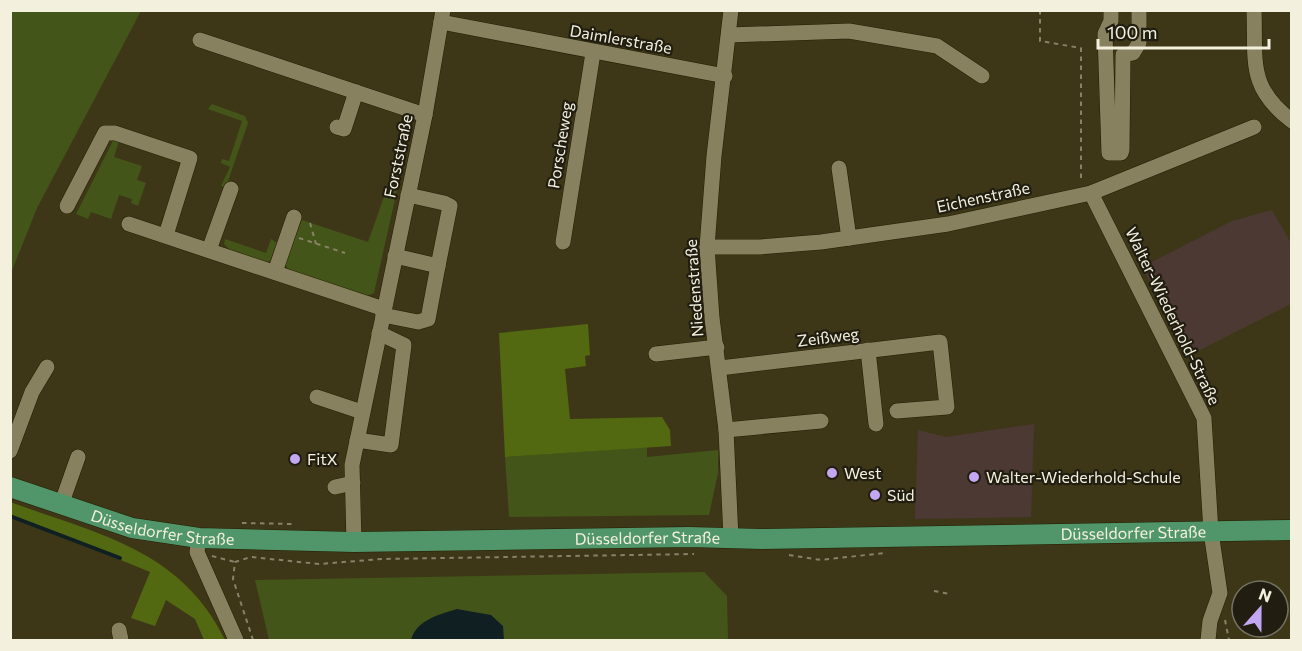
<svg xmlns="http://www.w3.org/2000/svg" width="1302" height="651" font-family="Commissioner,sans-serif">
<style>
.education{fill:#4d3934}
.green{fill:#445519}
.forest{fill:#526911}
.water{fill:#102022}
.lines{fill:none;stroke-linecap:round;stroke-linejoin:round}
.stream{stroke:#102022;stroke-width:4}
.minor-casing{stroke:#241e00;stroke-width:16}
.major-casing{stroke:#241e00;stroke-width:21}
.path{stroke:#878268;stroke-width:2;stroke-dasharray:4.5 4.5;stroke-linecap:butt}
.minor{stroke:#878160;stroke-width:15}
.major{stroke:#50966a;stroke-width:20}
.poi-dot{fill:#c3a7f2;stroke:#211e11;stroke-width:2}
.labels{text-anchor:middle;stroke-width:4.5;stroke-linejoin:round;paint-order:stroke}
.street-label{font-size:16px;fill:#f3f0de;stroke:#211e11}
.poi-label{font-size:16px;fill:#f3f0de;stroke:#211e11;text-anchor:start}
</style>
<rect width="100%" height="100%" fill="#3d3718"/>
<g class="education">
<polygon points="1272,210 1291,243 1291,304 1188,356 1142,267 1232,221"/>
<polygon points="1034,424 1031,517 915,519 918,430 946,437"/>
</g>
<g class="green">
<polygon points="11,10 141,11 37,208 11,273"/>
<polygon points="212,104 245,116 248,123 226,187 221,186 230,167 221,163 222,159 229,161 242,121 208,109"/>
<polygon points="114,139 119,141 114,157 142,166 137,180 146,183 138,206 131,203 132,199 119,195 111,219 91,212 88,219 76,214"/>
<polygon points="398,157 404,159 374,293 367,296 288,269 285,264 302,220 368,242"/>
<polygon points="225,239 266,253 271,239 277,243 270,261 266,262 229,249 224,244"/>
<polygon points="647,447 647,457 718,450 718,473 709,515 509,517 505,457"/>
<polygon points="704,572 727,596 728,640 269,640 255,580"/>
</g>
<g class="forest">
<polygon points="588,324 590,355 585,356 586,366 565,369 570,419 662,417 670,430 671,446 505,457 499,333"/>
<path d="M10,502c87,32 171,47 215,138h-21l-9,-21 -29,-19 -11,26 -24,-8 19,-46 -139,-57z"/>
</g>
<path class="water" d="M457,609l34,6 12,11 1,14h-93c5,-20 29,-26 46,-31z"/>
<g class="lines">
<polyline class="stream" points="10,516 120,558"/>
<g class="minor-casing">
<g id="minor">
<polyline points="731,10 714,156 707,247 712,318 726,430 731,538"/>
<polyline points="1111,10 1111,21 1105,34 1109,153 1121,153 1122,150 1123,55 1133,53 1139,43 1139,10"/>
<path d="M1254,10c2,51 -7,77 38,111"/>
<polyline points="441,22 725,76"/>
<polyline points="729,35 849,31 937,46 982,76"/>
<polyline points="200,40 425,115"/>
<polyline points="337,127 344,129 356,92"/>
<polyline points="839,168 849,238"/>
<polyline points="1091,193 1204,418 1211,532 1220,593 1210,621 1208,640"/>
<polyline points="408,195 444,203 450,206 438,266"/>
<polyline points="67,206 105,133 115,133 190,158 166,235"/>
<polyline points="129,224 384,309"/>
<polyline points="563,242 593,53"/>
<polyline points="707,247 760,247 821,242 948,224 1091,193 1254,127"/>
<polyline points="209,250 231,189"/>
<polyline points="275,272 294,217"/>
<polyline points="383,315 418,322 428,319 438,266 395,256"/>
<polyline points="868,350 876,424"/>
<polyline points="656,354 717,347"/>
<polyline points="720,368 940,342 947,407 897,411"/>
<polyline points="317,397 362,412"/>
<polyline points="726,430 821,421"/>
<polyline points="357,440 391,445 404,345 379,333"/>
<polyline points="10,451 32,392 47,367"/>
<polyline points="335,487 353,483"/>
<polyline points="61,505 78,457"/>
<polyline points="199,538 197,552 236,640"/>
<polyline points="354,542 352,465 425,115 443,10"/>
<polyline points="119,630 121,640"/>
</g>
</g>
<g class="major-casing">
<g id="major">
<path id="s1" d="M10,487l122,41 67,10 155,4 335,-5 73,2 530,-9"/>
</g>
</g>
<g class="path">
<polyline points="1040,10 1040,41 1081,48 1081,181"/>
<polyline points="310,223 316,244"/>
<polyline points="299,238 345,253"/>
<polyline points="242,523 293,524"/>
<polyline points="789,555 821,560 884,553"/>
<polyline points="212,556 235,562"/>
<polyline points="934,591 950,594"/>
<polyline points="1225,620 1229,640"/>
<polyline points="253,640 233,579 235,562 251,557 319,564 382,559 694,554"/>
</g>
<use href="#minor" class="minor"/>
<use href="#major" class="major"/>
</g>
<g class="poi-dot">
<circle cx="295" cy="459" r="6"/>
<circle cx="832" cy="473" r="6"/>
<circle cx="974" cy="477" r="6"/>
<circle cx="875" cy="495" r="6"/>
</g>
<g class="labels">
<g class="street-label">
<text transform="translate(621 39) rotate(10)" y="6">Daimlerstraße</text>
<text transform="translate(560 145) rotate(-81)" y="6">Porscheweg</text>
<text transform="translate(398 156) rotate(-78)" y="6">Forststraße</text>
<text transform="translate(983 197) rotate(-12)" y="6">Eichenstraße</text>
<text transform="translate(694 288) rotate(-94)" y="6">Niedenstraße</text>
<text transform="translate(1173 316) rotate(64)" y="6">Walter-Wiederhold-Straße</text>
<text transform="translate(828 337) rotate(-7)" y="6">Zeißweg</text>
<text dy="6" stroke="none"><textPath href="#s1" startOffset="159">Düsseldorfer Straße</textPath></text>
<text dy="6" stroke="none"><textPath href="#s1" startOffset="1131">Düsseldorfer Straße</textPath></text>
<text dy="6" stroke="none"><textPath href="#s1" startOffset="645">Düsseldorfer Straße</textPath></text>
</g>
<g class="poi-label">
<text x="307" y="465">FitX</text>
<text x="844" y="479">West</text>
<text x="986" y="483">Walter-Wiederhold-Schule</text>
<text x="887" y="501">Süd</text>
</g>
</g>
<rect width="1302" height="651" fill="none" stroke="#f3f0de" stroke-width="24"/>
<g transform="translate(1260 609) rotate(21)"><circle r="28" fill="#211e11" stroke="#757263" stroke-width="1.5"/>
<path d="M0-4.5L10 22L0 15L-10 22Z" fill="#c3a7f2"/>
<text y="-9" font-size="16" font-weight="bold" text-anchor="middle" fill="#f3f0de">N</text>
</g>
<path d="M1098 39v9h171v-9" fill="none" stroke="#f3f0de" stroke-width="3"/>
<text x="1107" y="39" font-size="18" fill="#f3f0de" stroke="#211e11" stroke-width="4.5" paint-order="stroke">100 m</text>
</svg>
